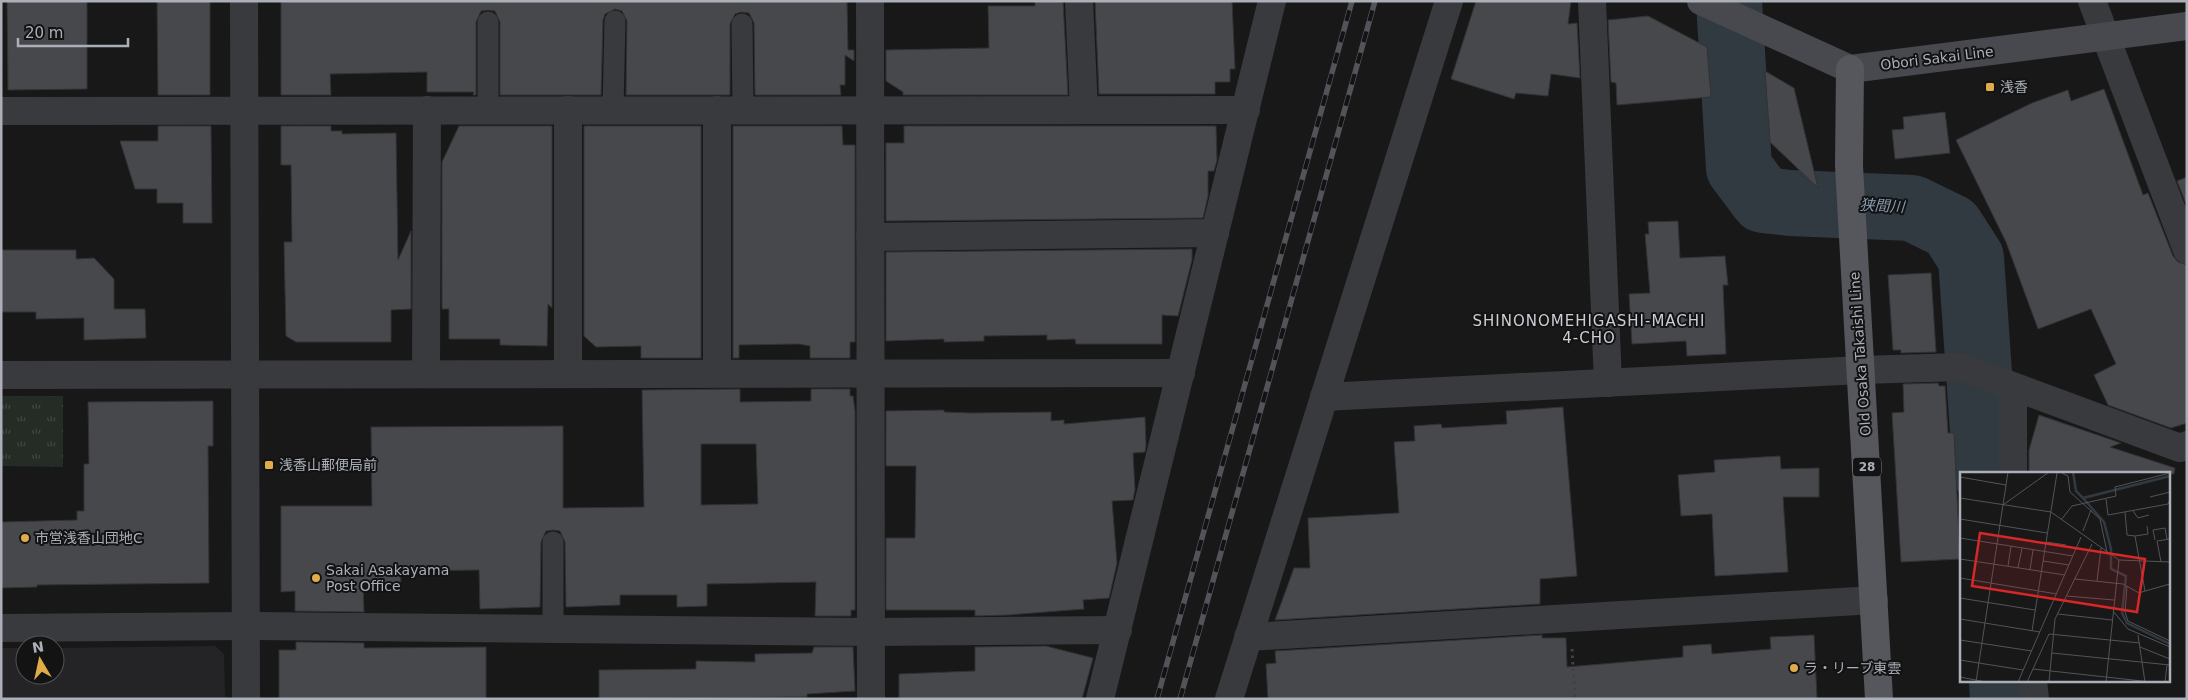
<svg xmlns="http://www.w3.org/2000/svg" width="2188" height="700" font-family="'DejaVu Sans','Noto Sans JP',sans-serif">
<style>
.built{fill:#242426}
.park{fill:url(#park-tufts)}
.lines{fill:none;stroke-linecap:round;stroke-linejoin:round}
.river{stroke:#323a41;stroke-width:66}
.building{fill:#47484c;stroke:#323235;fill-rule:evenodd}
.path{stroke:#3f4145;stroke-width:3;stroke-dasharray:2.5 4;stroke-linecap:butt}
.service{stroke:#393a3e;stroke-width:21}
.minor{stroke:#393a3e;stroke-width:28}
.tertiary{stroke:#393a3e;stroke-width:28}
.secondary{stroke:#47494e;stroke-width:28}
.primary{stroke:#55575d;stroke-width:28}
.rail-casing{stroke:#525459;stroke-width:5.5}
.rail{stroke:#131314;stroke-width:4;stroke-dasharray:11;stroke-linecap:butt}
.poi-dot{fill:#e0ac48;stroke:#131314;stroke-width:2}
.labels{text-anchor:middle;stroke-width:4;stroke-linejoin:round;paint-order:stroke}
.shield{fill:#131314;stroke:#7d8087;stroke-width:1}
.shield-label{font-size:12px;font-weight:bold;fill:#abafb8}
.street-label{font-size:14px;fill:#abafb8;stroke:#131314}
.poi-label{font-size:14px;fill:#abafb8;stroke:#131314;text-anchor:start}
.water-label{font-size:15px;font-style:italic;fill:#869caf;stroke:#131314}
.neighbourhood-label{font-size:15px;letter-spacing:1px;fill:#ccced4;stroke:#131314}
.inset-river{fill:none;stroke:#323a41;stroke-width:2.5}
.inset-road{fill:none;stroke:#535459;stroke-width:1}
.view{fill:#d62828;fill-opacity:0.15;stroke:#d62828;stroke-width:2.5}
.inset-edge{fill:none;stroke:#abafb8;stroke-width:2.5}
</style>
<defs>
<pattern id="park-tufts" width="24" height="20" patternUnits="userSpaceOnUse" patternTransform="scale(1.25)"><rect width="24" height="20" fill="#242c25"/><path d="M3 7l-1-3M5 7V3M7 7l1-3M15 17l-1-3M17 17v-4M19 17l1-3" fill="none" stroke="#414843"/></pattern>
</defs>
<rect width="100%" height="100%" fill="#181819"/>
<polygon class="built" points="215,646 224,654 225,699 1,699 1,648 25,648 25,675 55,675 55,648"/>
<polygon class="park" points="1,396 63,396 63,467 1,466"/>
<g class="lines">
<g class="river">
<polyline points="1729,1 1739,168 1763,200 1790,203 1912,208 1951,227 1971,258 1986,474"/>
<polyline points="2002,681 2003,699"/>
</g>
</g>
<g class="building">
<polygon points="7,1 87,1 87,89 8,90"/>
<polygon points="157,1 210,1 210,95 158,95"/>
<polygon points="281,1 847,1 848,50 854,50 854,61 845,55 845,85 840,85 841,95 755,95 754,23 749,13 741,12 735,14 730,24 730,95 626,95 627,21 622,11 615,9 605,14 603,20 601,95 500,95 500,22 495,11 488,10 481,11 476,22 476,95 473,95 474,92 427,92 427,72 330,74 331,95 281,95"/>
<polygon points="1035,1 1063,1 1068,95 903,95 903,92 886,81 886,50 989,48 988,6 1035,6"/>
<polygon points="1095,1 1232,1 1235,69 1230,69 1230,82 1215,82 1215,94 1099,94"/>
<polygon points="1476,1 1571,1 1568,24 1577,23 1580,78 1551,74 1548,96 1516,93 1514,99 1451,79"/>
<polygon points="1648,16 1707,47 1711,97 1617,105 1616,83 1611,82 1608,20"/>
<polygon points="1765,71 1794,88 1818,188 1770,142"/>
<polygon points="2104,89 2143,195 2148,193 2173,256 2178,262 2187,265 2187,423 2171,428 2108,405 2094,375 2116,364 2091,309 2038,329 2006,242 1956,140 2032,103 2068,90 2071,101"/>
<polygon points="1945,112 1950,153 1895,159 1892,130 1904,129 1903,117"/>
<polygon points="158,126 211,126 212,223 183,223 183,203 157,203 157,189 135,189 120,141 158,141"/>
<polygon points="281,126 331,126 331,131 342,131 342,134 396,133 398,260 411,231 411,309 391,310 391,342 296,342 286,336 284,242 292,242 291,165 281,165"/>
<polygon points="459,126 552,126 552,308 548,304 547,346 500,345 500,339 449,339 449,309 442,309 442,162"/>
<polygon points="584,126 701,126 701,358 641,358 641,346 596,347 584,336"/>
<polygon points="733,126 842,126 843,145 855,145 855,342 850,342 850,358 810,358 810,346 799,344 739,345 739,358 733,358"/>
<polygon points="904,126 1216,126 1217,160 1214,171 1208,171 1208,196 1203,218 886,221 886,143 904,143"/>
<polygon points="2187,177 2187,206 2177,181"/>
<polygon points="1678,221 1680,258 1725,256 1728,285 1723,285 1726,354 1687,356 1686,341 1632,344 1629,294 1650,293 1645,234 1649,234 1648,222"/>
<polygon points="1192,249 1192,260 1178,316 1162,315 1162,344 1076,344 1075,339 1047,340 1047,335 984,336 984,341 944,342 944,339 886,341 886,252"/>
<polygon points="1,250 76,250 76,259 94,258 114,279 114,309 145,309 146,338 84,340 84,318 36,319 36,312 1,312"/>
<polygon points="1931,273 1936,352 1901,353 1901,350 1893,350 1888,275"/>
<polygon points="1938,383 1939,386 1945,386 1948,433 1954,433 1960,559 1901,562 1892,413 1904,412 1903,384"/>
<path d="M740,389v13l71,-1v-12h39v7h3l2,15v199h-4v6h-36l1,-34 -109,2v22l-30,1v-12h-57v10l-54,2 -1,-65 -5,-11 -7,-1 -7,1 -5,11 -1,65 -60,2 -1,-39 -79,1 1,11 -38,2 1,28 -69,-1v-20l-14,1v-86h91l-1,-79 192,-1v82l81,-1 -2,-117zM701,444h55l2,60 -57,1z"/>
<polygon points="213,401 213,446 208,446 209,583 37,585 37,587 1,588 1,522 77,520 77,511 84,511 84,464 89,464 88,402"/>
<polygon points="1563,407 1577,576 1540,579 1540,604 1275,620 1294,568 1310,568 1308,518 1399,513 1394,442 1415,441 1414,426 1441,424 1442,428 1507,424 1506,411"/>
<polygon points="944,410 944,412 970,413 1051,412 1051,421 1064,420 1064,424 1145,417 1146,445 1145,452 1133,453 1135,490 1133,500 1112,501 1117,563 1109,598 1083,600 1084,609 1008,615 975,616 975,610 886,610 886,538 915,538 916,466 886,466 886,411"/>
<polygon points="2039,415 2121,443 2110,447 2175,468 2174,474 2029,474 2029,450"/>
<polygon points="1780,456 1781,469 1819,468 1819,497 1783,497 1788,572 1715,576 1712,514 1681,516 1678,475 1715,472 1714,460"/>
<polygon points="1542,635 1542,638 1566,638 1567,667 1683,657 1683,646 1711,644 1712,654 1771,649 1770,637 1814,635 1817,699 1268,699 1266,664 1276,663 1275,651"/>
<polygon points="296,642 364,643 364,648 486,647 486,699 279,699 279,650 296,650"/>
<polygon points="1046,646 1093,658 1082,699 899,699 899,674 975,671 975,647"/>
<polygon points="814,647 853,647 855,691 807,694 807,697 599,699 599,670 696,669 696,661 755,662 755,654 812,653"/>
</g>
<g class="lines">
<polyline class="path" points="1572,649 1575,699"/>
<g class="service">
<polyline points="488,22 488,110"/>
<polyline points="742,24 743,110"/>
<polyline points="613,110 615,21"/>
<polyline points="553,542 553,629"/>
</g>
<g class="minor">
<polyline points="870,1 871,699"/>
<polyline points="1079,1 1084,110"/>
<polyline points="1592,1 1608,383"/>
<polyline points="2092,1 2187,250"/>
<polyline points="568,110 568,374"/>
<polyline points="1,111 1246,110"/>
<polyline points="870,237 1215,233"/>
<polyline points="717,373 717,110"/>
<polyline points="426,374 427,110"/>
<polyline points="1,375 1181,373"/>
<polyline points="2013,387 2013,474"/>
<polyline points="1324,397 1861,370 1961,367 2180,448 2187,445"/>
<polyline points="1,628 245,626 871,632 1118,630"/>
<polyline points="1248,637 1874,600"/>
<polyline points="2033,681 2035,699"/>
<polyline points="1100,699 1272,1"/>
<polyline points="1229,699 1449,1"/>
</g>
<polyline class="tertiary" points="244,1 246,699"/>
<polyline class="secondary" points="1701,1 1850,69 2187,26"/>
<polyline class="primary" points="1850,69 1849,166 1879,699"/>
<g class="rail-casing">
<g id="rail">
<polyline points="1157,699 1352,1"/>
<polyline points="1180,699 1375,1"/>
</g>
</g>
<use href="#rail" class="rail"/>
</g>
<g class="poi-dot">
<rect x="1985" y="82" width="10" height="10" rx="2.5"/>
<rect x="264" y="460" width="10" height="10" rx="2.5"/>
<circle cx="25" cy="538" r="5"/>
<circle cx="316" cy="578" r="5"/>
<circle cx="1794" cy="668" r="5"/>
</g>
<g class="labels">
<rect class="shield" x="1853" y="457.5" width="28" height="19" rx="4"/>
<g class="shield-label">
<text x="1867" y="471">28</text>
</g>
<g class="street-label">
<text transform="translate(1937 58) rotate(-7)" y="5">Obori Sakai Line</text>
<text transform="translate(1860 354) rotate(-94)" y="5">Old Osaka Takaishi Line</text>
</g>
<g class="poi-label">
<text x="2000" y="92">浅香</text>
<text x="279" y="470">浅香山郵便局前</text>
<text x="35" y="543">市営浅香山団地C</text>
<text x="326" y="575">Sakai Asakayama<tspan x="326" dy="16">Post Office</tspan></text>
<text x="1804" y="673">ラ・リーブ東雲</text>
</g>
<g class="water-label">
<text transform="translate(1882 206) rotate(3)" y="5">狭間川</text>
</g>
<g class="neighbourhood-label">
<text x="1589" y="326">SHINONOMEHIGASHI-MACHI<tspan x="1589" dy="17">4-CHO</tspan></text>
</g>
</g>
<g transform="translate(1960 472)">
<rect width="210" height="210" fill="#181819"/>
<path class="inset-river" d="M113,0l3,19 7,7 87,-22M123,26l21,24 7,27v20l15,7 -4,37 5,10 43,21"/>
<path class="inset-road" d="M102,1l6,3 2,16 30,27 7,33M0,5l46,8M190,25l20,-5M0,26l91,14 68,48 51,2M146,27l2,16 60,-11 2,-4M43,33l46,-33M173,39l5,7 11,-3M165,40l2,23 8,1M0,47l87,14M101,48l11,-14 44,-10 -1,-9 55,-14M123,59l8,-21M0,66l113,18M195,68l-2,-10 12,-2 2,11M86,70l20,3M0,87l105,16M83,89l26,4M201,90l-4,-21 13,-2M48,94l3,-20M58,96l4,-20M70,98l3,-20M0,106l97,16M115,107l48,5 16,9 6,-2 -10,-55 13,-2 -1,-8M137,109l4,-33M167,114l-2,26 3,9 42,20M185,119l25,-7M107,124l47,4M0,126l75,12M153,139l15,18 42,18M98,142l54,6M0,147l80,13M72,159l25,-158M178,163l7,47M0,168l72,11M180,175l30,12M92,181l118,12M0,188l63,10M73,197l118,13M0,205l26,5M16,210l32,-210M58,210l63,-145M67,210l22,-48 91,9M89,210l6,-63 37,-75M146,210l13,-122M205,210l2,-17"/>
<path class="view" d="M20,61l165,26 -8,53 -165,-26z"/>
<rect width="210" height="210" class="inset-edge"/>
</g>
<rect width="2188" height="700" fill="none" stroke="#abafb8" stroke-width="5"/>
<g transform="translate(40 660) rotate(351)"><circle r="24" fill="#131314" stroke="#505156"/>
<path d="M0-4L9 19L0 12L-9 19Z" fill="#e0ac48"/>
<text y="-8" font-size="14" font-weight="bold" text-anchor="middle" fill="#abafb8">N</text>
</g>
<path d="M18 38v8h110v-8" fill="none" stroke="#abafb8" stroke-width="2.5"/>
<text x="25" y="38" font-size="15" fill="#abafb8" stroke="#131314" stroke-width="4" paint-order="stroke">20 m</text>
</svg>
